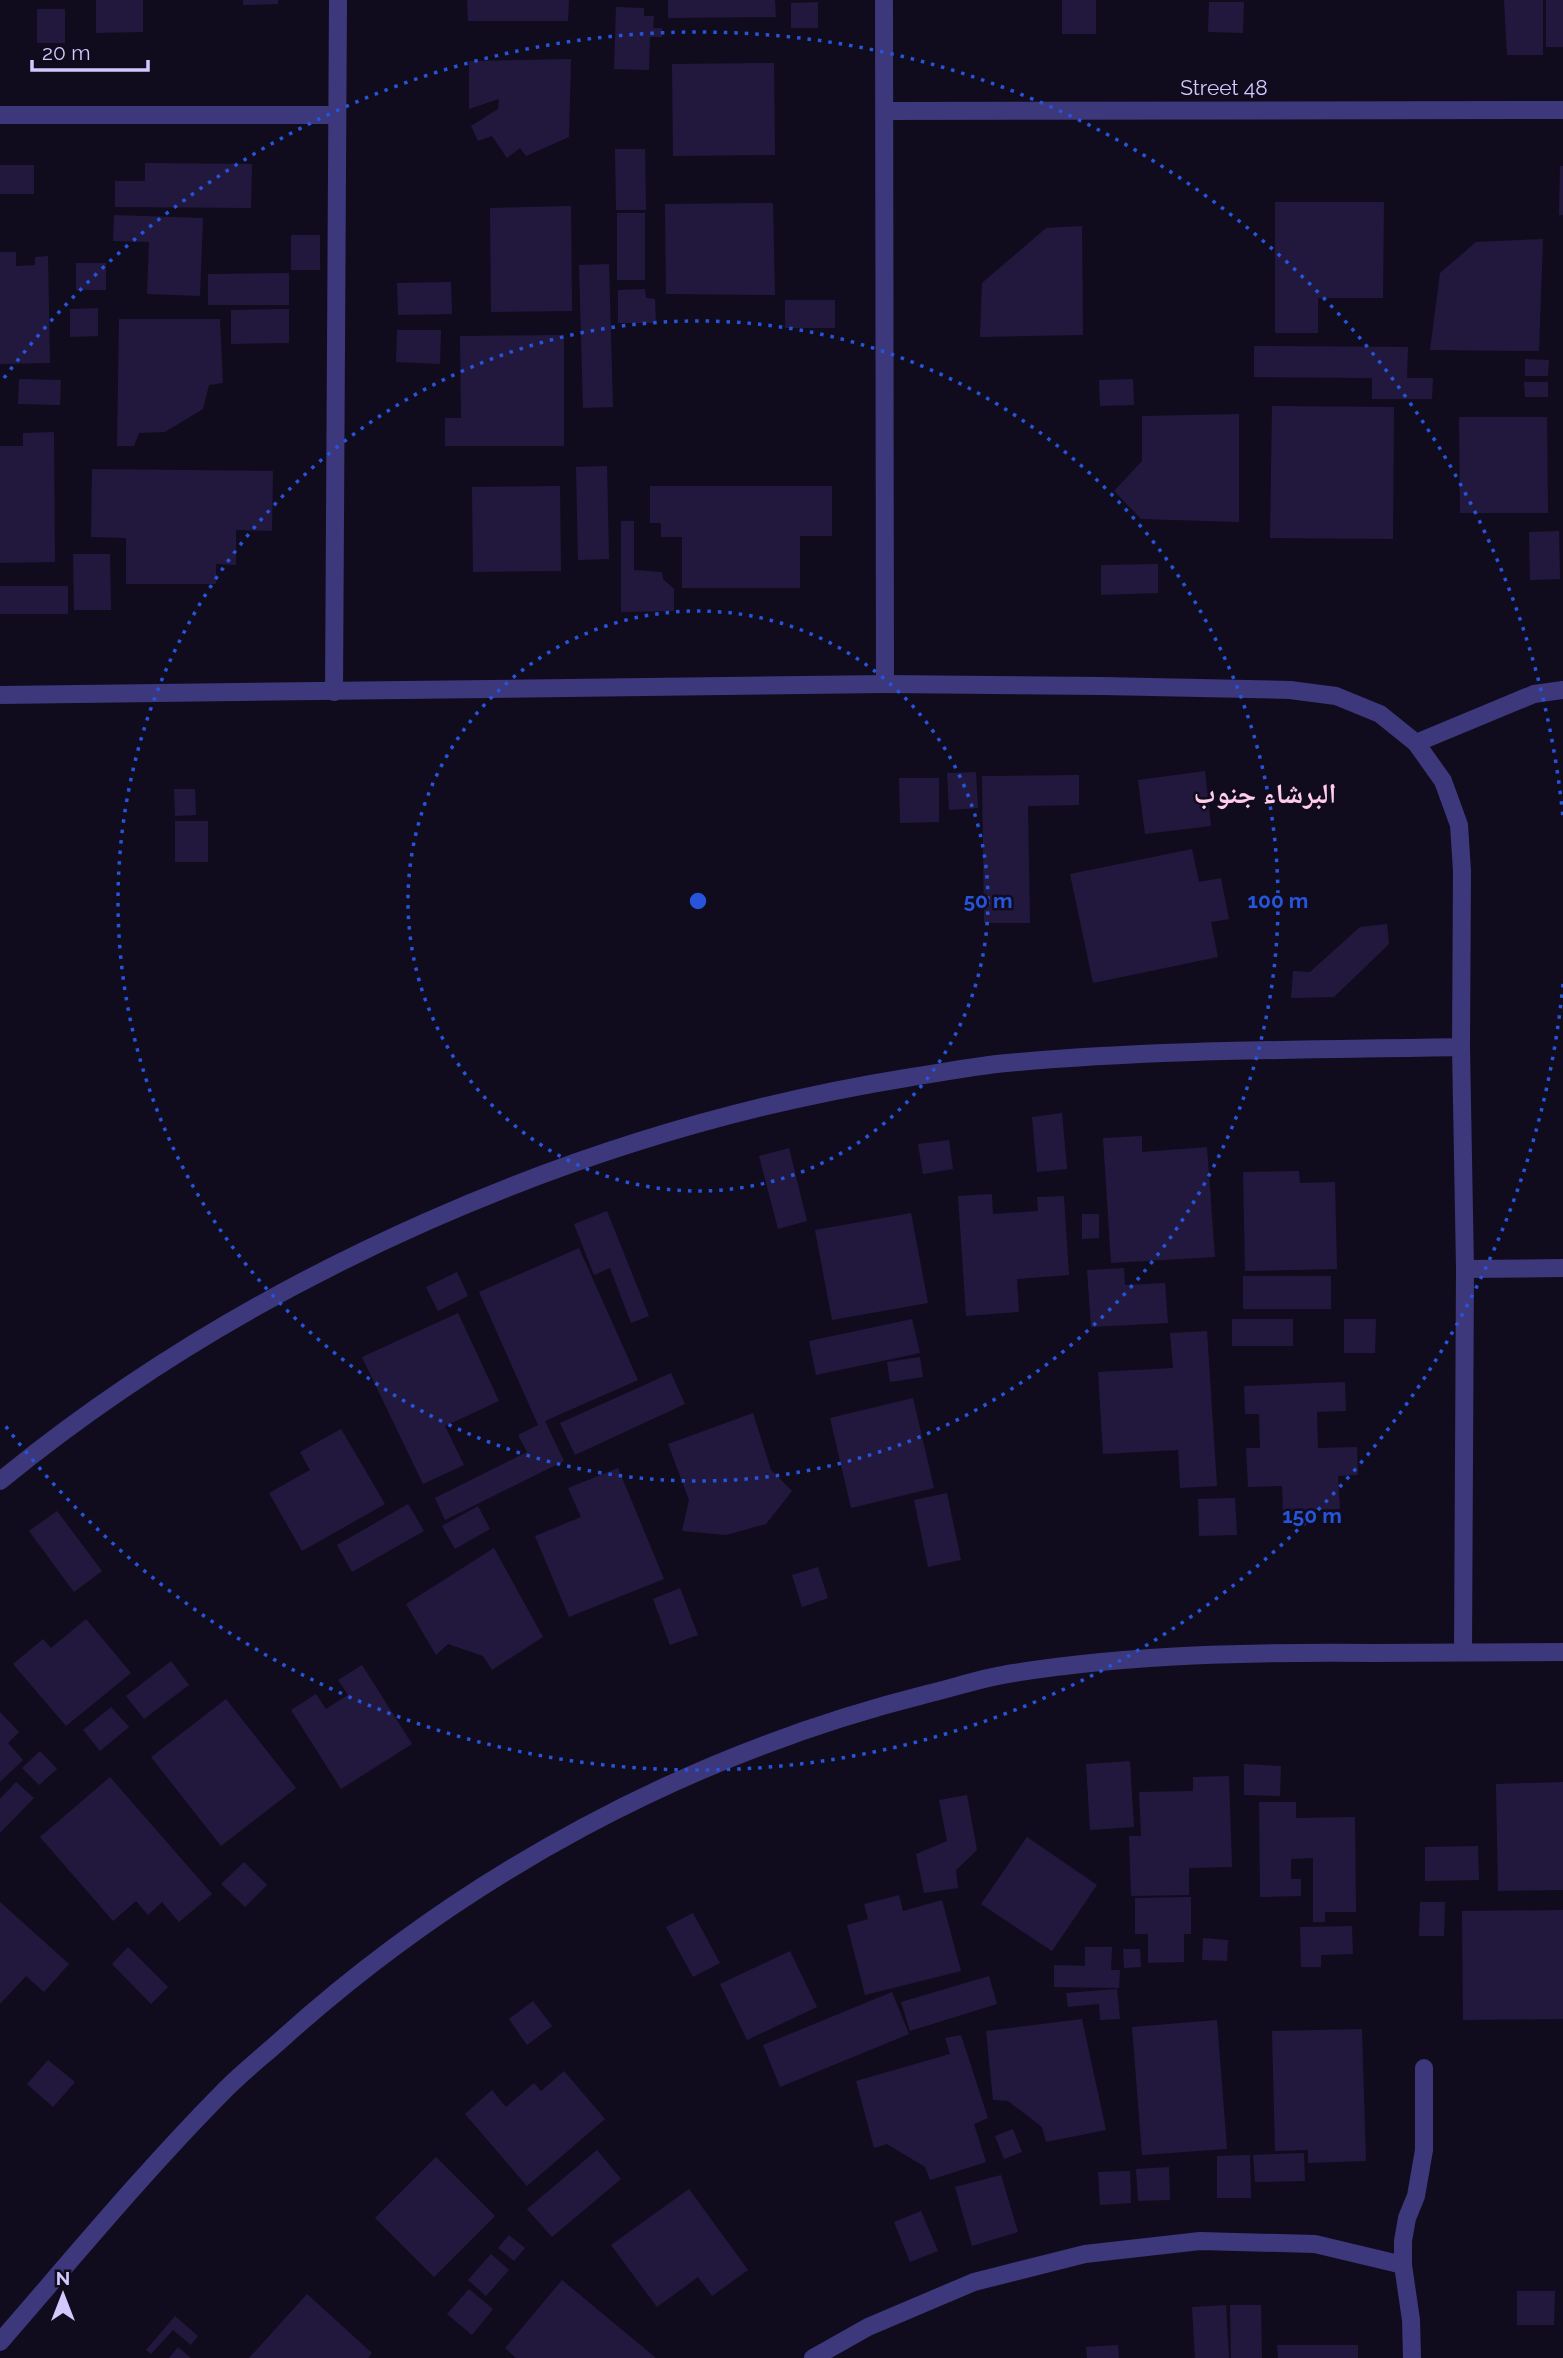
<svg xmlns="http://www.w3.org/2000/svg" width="1563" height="2358" font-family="Raleway,'Noto Naskh Arabic',sans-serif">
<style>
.building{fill:#22183e}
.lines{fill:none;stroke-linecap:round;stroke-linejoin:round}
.minor{stroke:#3d377c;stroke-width:18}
.ring{fill:none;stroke:#2654da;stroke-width:3.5;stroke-dasharray:3.5 7}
.labels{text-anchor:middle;stroke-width:5;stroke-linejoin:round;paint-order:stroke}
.street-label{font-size:21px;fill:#d2c9fe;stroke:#100c1d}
.district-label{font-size:28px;font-weight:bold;fill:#fecbe9;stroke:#100c1d}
.centre{fill:#2654da;stroke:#100c1d;stroke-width:3.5}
.ring-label{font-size:21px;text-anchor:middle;font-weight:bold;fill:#2654da;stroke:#100c1d;stroke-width:5;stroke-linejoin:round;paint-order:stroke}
</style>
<rect width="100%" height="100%" fill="#100c1d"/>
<g class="building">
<polygon points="96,0 143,0 143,32 96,33"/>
<polygon points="243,0 278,0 278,4 243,5"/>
<polygon points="467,0 569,0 568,21 468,21"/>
<polygon points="668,0 775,0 776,17 668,18"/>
<rect x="1062" y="0" width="34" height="34"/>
<polygon points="1504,0 1543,0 1543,55 1507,55"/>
<rect x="1546" y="0" width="17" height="47"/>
<polygon points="818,2 818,28 791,28 791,3"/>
<polygon points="1209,2 1244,2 1243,33 1208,32"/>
<polygon points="616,7 644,8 644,16 654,16 653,28 662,28 662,37 650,37 649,70 614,69"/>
<rect x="37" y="9" width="28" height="34"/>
<polygon points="571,59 569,137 526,156 520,148 507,158 492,136 478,141 471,126 498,109 499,99 469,109 469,61"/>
<polygon points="774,63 775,155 673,156 672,64"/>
<polygon points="615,149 645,149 646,210 616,210"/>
<polygon points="145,163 252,164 251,208 115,207 115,181 145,181"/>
<rect x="0" y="165" width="34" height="29"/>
<polygon points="1560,166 1563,166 1563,215 1559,215"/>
<polygon points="1275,202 1384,202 1383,298 1318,298 1318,333 1275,333"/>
<polygon points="773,203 775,295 666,294 665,204"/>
<polygon points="571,206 572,311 491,312 490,208"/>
<rect x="617" y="213" width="28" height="67"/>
<polygon points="114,215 203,218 200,296 147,294 149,242 113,241"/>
<polygon points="1082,226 1083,335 980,337 982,283 1046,228"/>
<rect x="291" y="235" width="29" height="35"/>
<polygon points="1543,239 1539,351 1430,350 1440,273 1476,242"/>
<polygon points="0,252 16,252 16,266 35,265 35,257 48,256 50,363 0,364"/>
<rect x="76" y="263" width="30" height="27"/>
<polygon points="609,264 613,407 583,408 579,265"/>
<polygon points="289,273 289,305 208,305 208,274"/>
<polygon points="451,282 452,314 398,315 397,283"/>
<polygon points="645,289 646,298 655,299 656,323 618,323 618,290"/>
<rect x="785" y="300" width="50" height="28"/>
<polygon points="98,308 98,336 70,337 70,309"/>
<polygon points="289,309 289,343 231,344 231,310"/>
<polygon points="119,319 220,319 223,383 209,385 203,409 165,432 139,433 134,446 117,446"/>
<polygon points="397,330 441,330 440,364 396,362"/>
<polygon points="564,335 564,446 445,446 445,418 461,418 460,336"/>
<polygon points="1254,346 1408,347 1407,378 1433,378 1432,399 1372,399 1372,378 1254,377"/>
<polygon points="1525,359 1549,360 1548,376 1525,376"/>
<polygon points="19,379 61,380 60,405 18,404"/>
<polygon points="1133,379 1134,405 1100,406 1099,380"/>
<polygon points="1524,382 1548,382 1548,397 1525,397"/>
<polygon points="1272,406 1394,407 1393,539 1270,538"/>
<polygon points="1239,414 1239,522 1141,519 1114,491 1142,461 1142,416"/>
<polygon points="1459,417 1547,417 1548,513 1460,513"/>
<polygon points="54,432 55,562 0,563 0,446 23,446 23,433"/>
<polygon points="607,466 609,559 578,560 576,467"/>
<polygon points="92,469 273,471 272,531 236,530 236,565 216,564 216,584 126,584 126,538 91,537"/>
<polygon points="560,486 561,571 473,572 472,487"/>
<polygon points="650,486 832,486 832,536 800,536 800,588 682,588 682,537 661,537 661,523 650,523"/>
<polygon points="621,521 634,521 634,570 662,572 663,579 674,589 674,611 621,612"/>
<polygon points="1559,531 1560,579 1530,580 1529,532"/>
<polygon points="73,554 110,554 111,610 74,610"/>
<polygon points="1158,564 1158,593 1101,595 1101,565"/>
<rect x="0" y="586" width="68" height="28"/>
<polygon points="1205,771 1211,826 1145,834 1138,780"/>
<polygon points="976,772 978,808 949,810 947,773"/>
<polygon points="1079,775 1079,805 1028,806 1030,923 984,923 982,776"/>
<polygon points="899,778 939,778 939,822 900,823"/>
<polygon points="174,789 195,789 196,815 175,816"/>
<rect x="175" y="821" width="33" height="41"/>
<polygon points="1192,849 1199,882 1221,878 1229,919 1211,922 1218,957 1093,983 1070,874"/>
<polygon points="1387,924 1389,944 1334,997 1291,998 1293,971 1310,972 1360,927"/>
<polygon points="1062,1113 1067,1169 1037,1172 1032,1117"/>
<polygon points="1142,1136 1142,1152 1207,1147 1215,1257 1111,1263 1103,1138"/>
<polygon points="949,1140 953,1169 923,1174 918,1144"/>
<polygon points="789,1148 807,1221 778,1229 759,1156"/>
<polygon points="1299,1171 1300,1183 1335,1182 1337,1269 1245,1271 1243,1172"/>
<polygon points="992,1194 993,1214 1038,1211 1037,1197 1064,1196 1069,1275 1017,1279 1019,1312 966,1316 958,1196"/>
<polygon points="607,1211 649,1316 631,1323 610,1268 594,1275 574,1224"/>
<polygon points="911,1213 928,1303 832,1320 815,1230"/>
<polygon points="1082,1214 1099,1214 1099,1238 1082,1239"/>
<polygon points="579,1248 638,1380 545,1421 564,1461 445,1520 435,1498 527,1452 518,1435 538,1425 479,1292"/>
<polygon points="1124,1268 1125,1285 1165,1283 1168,1323 1091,1327 1087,1270"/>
<polygon points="457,1272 468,1296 438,1311 426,1287"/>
<rect x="1243" y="1276" width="88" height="33"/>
<polygon points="458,1313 499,1401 445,1426 464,1465 423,1484 362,1357"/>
<polygon points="912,1319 920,1353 816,1375 809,1341"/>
<rect x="1232" y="1319" width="61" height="27"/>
<polygon points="1344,1319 1376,1319 1375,1353 1344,1353"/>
<polygon points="1207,1331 1217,1486 1180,1488 1178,1450 1103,1454 1098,1372 1173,1368 1170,1333"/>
<polygon points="920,1357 923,1377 890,1382 887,1362"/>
<polygon points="671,1373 685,1404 575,1455 560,1423"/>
<polygon points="1345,1382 1346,1411 1317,1412 1318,1448 1357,1447 1358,1475 1338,1476 1340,1509 1283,1511 1282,1486 1248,1487 1246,1448 1260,1448 1259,1414 1245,1414 1244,1386"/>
<polygon points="913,1398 934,1488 851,1508 830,1418"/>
<polygon points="753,1413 771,1470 792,1491 766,1524 726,1535 682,1531 689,1500 668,1444"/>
<polygon points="341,1429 385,1504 302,1551 269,1493 310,1470 300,1452"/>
<polygon points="618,1468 664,1579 569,1617 535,1536 581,1517 568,1488"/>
<polygon points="947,1493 961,1560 928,1567 914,1500"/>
<polygon points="1235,1498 1237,1535 1199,1536 1198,1499"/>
<polygon points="408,1504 424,1531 352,1572 337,1545"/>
<polygon points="478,1506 490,1529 455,1549 442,1526"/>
<polygon points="57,1511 102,1571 74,1592 29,1531"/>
<polygon points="494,1548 543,1637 492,1670 483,1656 448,1644 436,1655 406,1604"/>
<polygon points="818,1567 828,1598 802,1607 792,1575"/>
<polygon points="680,1588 698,1635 670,1645 653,1599"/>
<polygon points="86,1619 131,1673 66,1726 13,1664 43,1639 51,1648"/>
<polygon points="171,1661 189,1685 144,1719 126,1696"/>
<polygon points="362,1665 412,1744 341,1789 291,1710 316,1694 326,1709 348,1695 338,1680"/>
<polygon points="226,1699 296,1788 221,1846 151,1757"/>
<polygon points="111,1707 129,1727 100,1751 83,1730"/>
<polygon points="0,1712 19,1732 8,1743 23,1760 0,1782"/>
<polygon points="40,1751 57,1769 39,1785 22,1768"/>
<polygon points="1130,1761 1134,1827 1090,1830 1086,1764"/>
<polygon points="1244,1764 1281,1766 1280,1796 1244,1795"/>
<polygon points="1229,1776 1232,1867 1189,1868 1189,1895 1131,1896 1129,1836 1141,1836 1139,1792 1193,1791 1193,1777"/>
<polygon points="110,1777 212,1894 179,1922 162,1902 148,1915 136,1901 113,1921 40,1837"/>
<polygon points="16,1782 34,1798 0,1833 0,1799"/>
<polygon points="1563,1782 1563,1890 1498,1891 1496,1784"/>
<polygon points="967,1795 977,1850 956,1870 958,1888 924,1893 916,1854 947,1841 939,1800"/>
<polygon points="1259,1802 1296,1802 1296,1818 1355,1817 1356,1912 1325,1912 1325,1922 1313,1922 1313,1858 1291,1859 1291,1879 1301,1879 1301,1896 1260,1897"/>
<polygon points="1027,1837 1097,1885 1052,1951 981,1904"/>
<polygon points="1478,1846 1479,1880 1425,1881 1425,1847"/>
<polygon points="244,1862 267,1885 245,1907 221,1884"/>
<polygon points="899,1895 903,1911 942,1900 961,1971 865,1995 847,1925 868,1919 864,1904"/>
<polygon points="1191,1897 1191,1934 1184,1934 1184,1962 1148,1963 1148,1934 1135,1934 1135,1898"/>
<polygon points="0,1902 69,1964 44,1992 26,1976 0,2004"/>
<polygon points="1420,1902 1445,1902 1444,1936 1419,1936"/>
<polygon points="1563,1910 1563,2019 1463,2020 1462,1911"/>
<polygon points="693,1913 720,1963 693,1977 666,1927"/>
<polygon points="1352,1926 1353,1954 1321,1955 1321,1967 1301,1967 1300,1927"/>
<polygon points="1203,1938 1228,1940 1227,1961 1202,1960"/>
<polygon points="128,1947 168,1987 151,2004 112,1964"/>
<polygon points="1085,1947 1112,1947 1111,1970 1120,1970 1119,1988 1054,1987 1054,1965 1085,1966"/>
<polygon points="1123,1949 1140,1949 1141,1967 1124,1968"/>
<polygon points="790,1951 817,2007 747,2040 720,1984"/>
<polygon points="989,1976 997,2004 910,2031 901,2002"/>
<polygon points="1117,1989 1120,2019 1100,2020 1099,2004 1068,2007 1066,1993"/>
<polygon points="892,1992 909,2034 780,2087 763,2045"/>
<polygon points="533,2001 552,2026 527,2045 509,2019"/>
<polygon points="1082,2019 1106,2130 1046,2142 1042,2127 1008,2101 993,2100 986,2031"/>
<polygon points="1217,2020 1227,2149 1142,2155 1132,2027"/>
<polygon points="1362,2029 1366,2161 1308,2163 1308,2150 1275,2151 1272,2031"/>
<polygon points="961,2035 988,2118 974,2124 986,2162 930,2180 925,2167 887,2144 874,2148 856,2081 950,2054 945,2038"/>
<polygon points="48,2060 75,2082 53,2107 27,2084"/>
<polygon points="564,2071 605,2119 527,2186 465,2114 492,2090 506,2107 534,2083 541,2091"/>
<polygon points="1013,2129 1022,2152 1004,2159 995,2136"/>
<polygon points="597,2150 621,2179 552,2237 527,2209"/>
<polygon points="1304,2153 1305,2181 1255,2182 1253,2155"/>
<polygon points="1250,2155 1251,2198 1217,2198 1217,2156"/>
<polygon points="436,2157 495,2216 434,2277 375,2218"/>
<polygon points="1169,2167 1170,2200 1138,2201 1136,2169"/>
<polygon points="1130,2171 1131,2203 1100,2205 1098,2172"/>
<polygon points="1001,2175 1018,2232 972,2246 955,2187"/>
<polygon points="689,2189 748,2270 712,2296 698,2277 657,2307 611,2245"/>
<polygon points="921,2211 938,2251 910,2262 894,2222"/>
<polygon points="509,2235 525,2248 514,2261 498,2248"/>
<polygon points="491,2254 509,2270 486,2296 468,2280"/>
<polygon points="562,2280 656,2358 516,2358 505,2348"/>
<polygon points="469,2289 493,2309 472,2335 447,2314"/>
<polygon points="1517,2291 1555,2291 1554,2325 1517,2325"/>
<polygon points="307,2294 372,2353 368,2358 249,2358"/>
<polygon points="1226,2305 1229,2358 1195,2358 1192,2307"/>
<polygon points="1230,2305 1261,2305 1262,2358 1231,2358"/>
<polygon points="175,2316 198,2336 191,2345 173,2330 151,2354 146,2350"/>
<polygon points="1118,2345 1119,2358 1087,2358 1086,2347"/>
<polygon points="1277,2345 1358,2345 1358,2358 1278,2358"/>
<polygon points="178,2347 191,2358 169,2358"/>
</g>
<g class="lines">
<g class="minor">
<polyline points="884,0 885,684"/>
<polyline points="885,111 1563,110"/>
<polyline points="0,115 337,115"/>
<polyline points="334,692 338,0"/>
<polyline points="0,695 885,684 1103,686 1290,690 1336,696 1380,714 1416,743 1443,781 1459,825 1462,871 1461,1047 1465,1269 1463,1651"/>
<polyline points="1416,743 1534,694 1563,690"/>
<polyline points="1465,1269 1563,1268"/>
<path d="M0,1481c253,-207 584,-351 906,-403 34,-5 67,-12 101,-15 151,-14 303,-13 454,-16"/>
<path d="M0,2342c73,-84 144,-170 222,-249 18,-19 40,-36 60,-54 183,-165 406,-285 645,-345 29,-7 58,-17 87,-21 119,-19 240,-21 360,-20 63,0 126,-1 189,-1"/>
<polyline points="813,2358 868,2327 974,2282 1085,2254 1200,2241 1315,2244 1403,2265"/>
<polyline points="1412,2358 1411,2320 1403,2265 1403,2241 1407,2218 1416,2196 1424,2150 1424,2068"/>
</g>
</g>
<g class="ring">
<circle cx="698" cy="901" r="290"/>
<circle cx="698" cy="901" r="580"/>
<path d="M1563 984A869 869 0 0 1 4 1424M4 378A869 869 0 0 1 1563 818"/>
</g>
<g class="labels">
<g class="street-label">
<text x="1224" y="95">Street 48</text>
</g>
<g class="district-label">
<text x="1265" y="803">البرشاء جنوب</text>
</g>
</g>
<circle cx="698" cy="901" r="10" class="centre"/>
<g class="ring-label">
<text x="988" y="908">50 m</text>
<text x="1278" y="908">100 m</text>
<text x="1312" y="1523">150 m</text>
</g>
<g transform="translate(63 2295)" stroke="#100c1d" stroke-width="5" paint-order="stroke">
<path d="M0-5L12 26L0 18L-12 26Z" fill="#d2c9fe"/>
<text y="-10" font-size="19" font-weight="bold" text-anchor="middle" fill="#d2c9fe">N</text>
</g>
<path d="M32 60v10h116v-10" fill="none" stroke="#d2c9fe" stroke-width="3.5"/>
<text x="42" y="60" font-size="21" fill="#d2c9fe" stroke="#100c1d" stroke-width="5" paint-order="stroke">20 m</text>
</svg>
